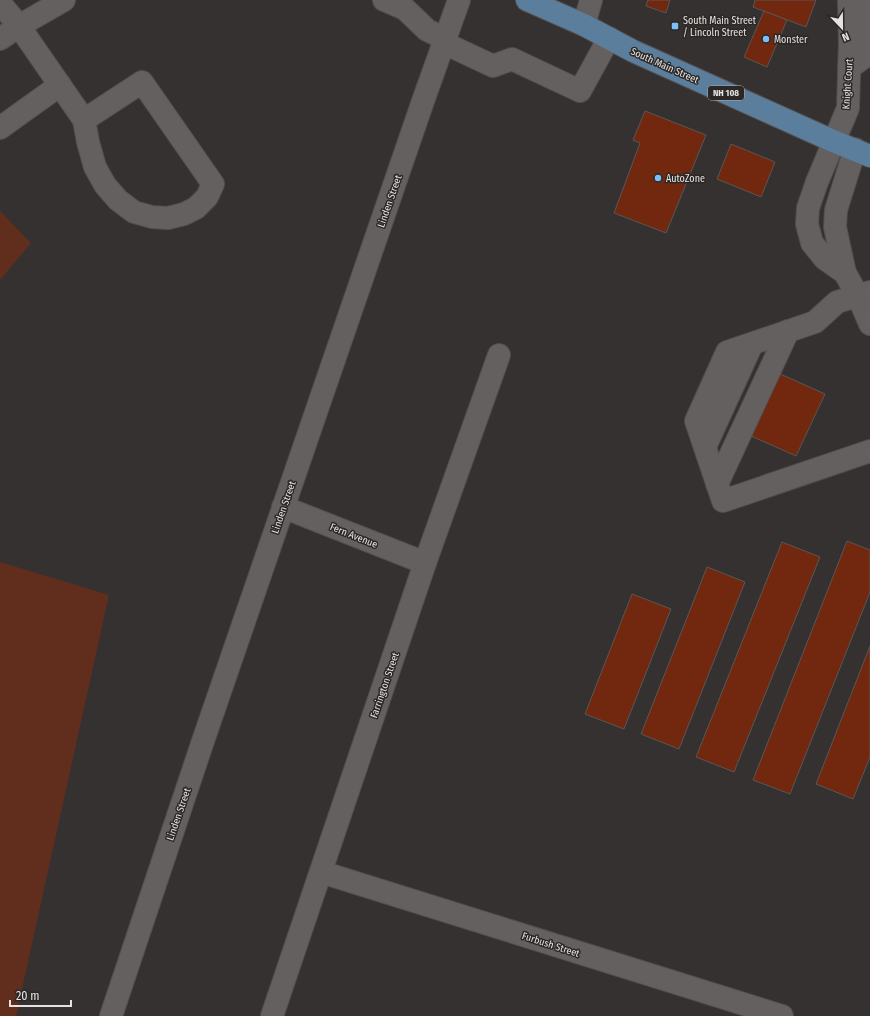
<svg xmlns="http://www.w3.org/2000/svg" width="870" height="1016" font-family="'Fira Sans Condensed',sans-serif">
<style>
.green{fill:#612e1d}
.building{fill:#72280e;stroke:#5a5655}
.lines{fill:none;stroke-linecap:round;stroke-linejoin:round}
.minor-casing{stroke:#514e4d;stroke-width:24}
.major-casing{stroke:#514e4d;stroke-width:24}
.minor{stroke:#64605f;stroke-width:22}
.major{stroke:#5b7e9d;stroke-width:22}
.poi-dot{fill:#7bbef9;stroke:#2b2826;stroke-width:1.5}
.labels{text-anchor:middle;stroke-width:3;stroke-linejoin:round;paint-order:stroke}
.shield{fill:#2b2826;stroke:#adabaa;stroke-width:1}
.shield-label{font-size:9px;font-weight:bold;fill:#e5e3e2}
.poi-label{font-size:10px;fill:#e5e3e2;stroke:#2b2826;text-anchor:start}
.street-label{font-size:10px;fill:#e5e3e2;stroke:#2b2826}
</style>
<rect width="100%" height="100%" fill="#353130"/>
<g class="green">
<polygon points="0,211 31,243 0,280"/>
<polygon points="0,562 109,595 16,1016 0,1016"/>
</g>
<g class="building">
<polygon points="648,0 670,0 666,13 646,6"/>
<polygon points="755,0 816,0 806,27 753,7"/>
<polygon points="764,11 787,20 767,67 744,57"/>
<polygon points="645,111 706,135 666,233 614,213 640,143 633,140"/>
<polygon points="731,144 775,162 761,197 717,179"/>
<polygon points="778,373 825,394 796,456 749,435"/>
<polygon points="847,541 870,550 870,592 790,794 753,780"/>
<polygon points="782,542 820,557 734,772 696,757"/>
<polygon points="707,567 745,582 679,749 641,734"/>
<polygon points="632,594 671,609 624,729 585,714"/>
<polygon points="870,646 870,757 853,799 816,784"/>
</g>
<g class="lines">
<g class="minor-casing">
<g id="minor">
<polyline points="384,0 405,9 427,30 445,39"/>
<polyline points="0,3 19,26 84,120 88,142 95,167 105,185 118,200 134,212 152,217 168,218 184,214 196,208 207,197 213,184 142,82 84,120"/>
<polyline points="584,25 591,0"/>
<polyline points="0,39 19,26 64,0"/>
<polyline points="444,43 493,66 512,59 580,91 609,38"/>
<polyline points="849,68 867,55 867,0"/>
<polyline points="0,128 60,85"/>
<polyline points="855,149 836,210 835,227 845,273 858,296 870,324"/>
<polyline points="845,273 825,259 812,243 807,224 808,208 817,182 848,108 850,42 849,0"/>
<polyline points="870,292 837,302 815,322 727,352 696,421 723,501 870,451"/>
<polyline points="705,447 752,344"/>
<polyline points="717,484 788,331"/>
<polyline points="283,507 425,563"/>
<polyline points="321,872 782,1016"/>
<polyline points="111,1016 203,741 422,104 459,0"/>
<polyline points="272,1016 425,563 499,355"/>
</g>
</g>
<g class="major-casing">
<polyline id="major" points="527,0 584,25 633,51 833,141 870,156"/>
</g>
<use href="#minor" class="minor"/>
<use href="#major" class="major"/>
</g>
<g class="poi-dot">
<rect x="671" y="22" width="8" height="8" rx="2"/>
<circle cx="766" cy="39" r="4"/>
<circle cx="658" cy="178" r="4"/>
</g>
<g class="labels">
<rect class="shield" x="708" y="86" width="36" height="14" rx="3"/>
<g class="shield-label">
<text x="726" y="96">NH 108</text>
</g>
<g class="poi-label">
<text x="683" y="24">South Main Street<tspan x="683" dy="12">/ Lincoln Street</tspan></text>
<text x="774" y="43">Monster</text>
<text x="666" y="182">AutoZone</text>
</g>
<g class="street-label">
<text transform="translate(665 65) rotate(24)" y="4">South Main Street</text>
<text transform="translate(847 84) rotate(-86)" y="4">Knight Court</text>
<text transform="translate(389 201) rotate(-71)" y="4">Linden Street</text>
<text transform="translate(283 507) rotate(-71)" y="4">Linden Street</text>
<text transform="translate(354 535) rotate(22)" y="4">Fern Avenue</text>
<text transform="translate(384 685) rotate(-71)" y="4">Farrington Street</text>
<text transform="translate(178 814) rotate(-71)" y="4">Linden Street</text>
<text transform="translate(551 944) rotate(18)" y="4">Furbush Street</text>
</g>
</g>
<g transform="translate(842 28) rotate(158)" stroke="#2b2826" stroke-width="3" paint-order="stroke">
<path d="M0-3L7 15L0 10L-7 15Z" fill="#e5e3e2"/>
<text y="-6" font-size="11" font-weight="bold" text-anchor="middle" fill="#e5e3e2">N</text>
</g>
<path d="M10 1000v6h61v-6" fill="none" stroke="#e5e3e2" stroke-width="2"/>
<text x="16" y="1000" font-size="12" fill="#e5e3e2" stroke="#2b2826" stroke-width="3" paint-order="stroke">20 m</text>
</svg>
